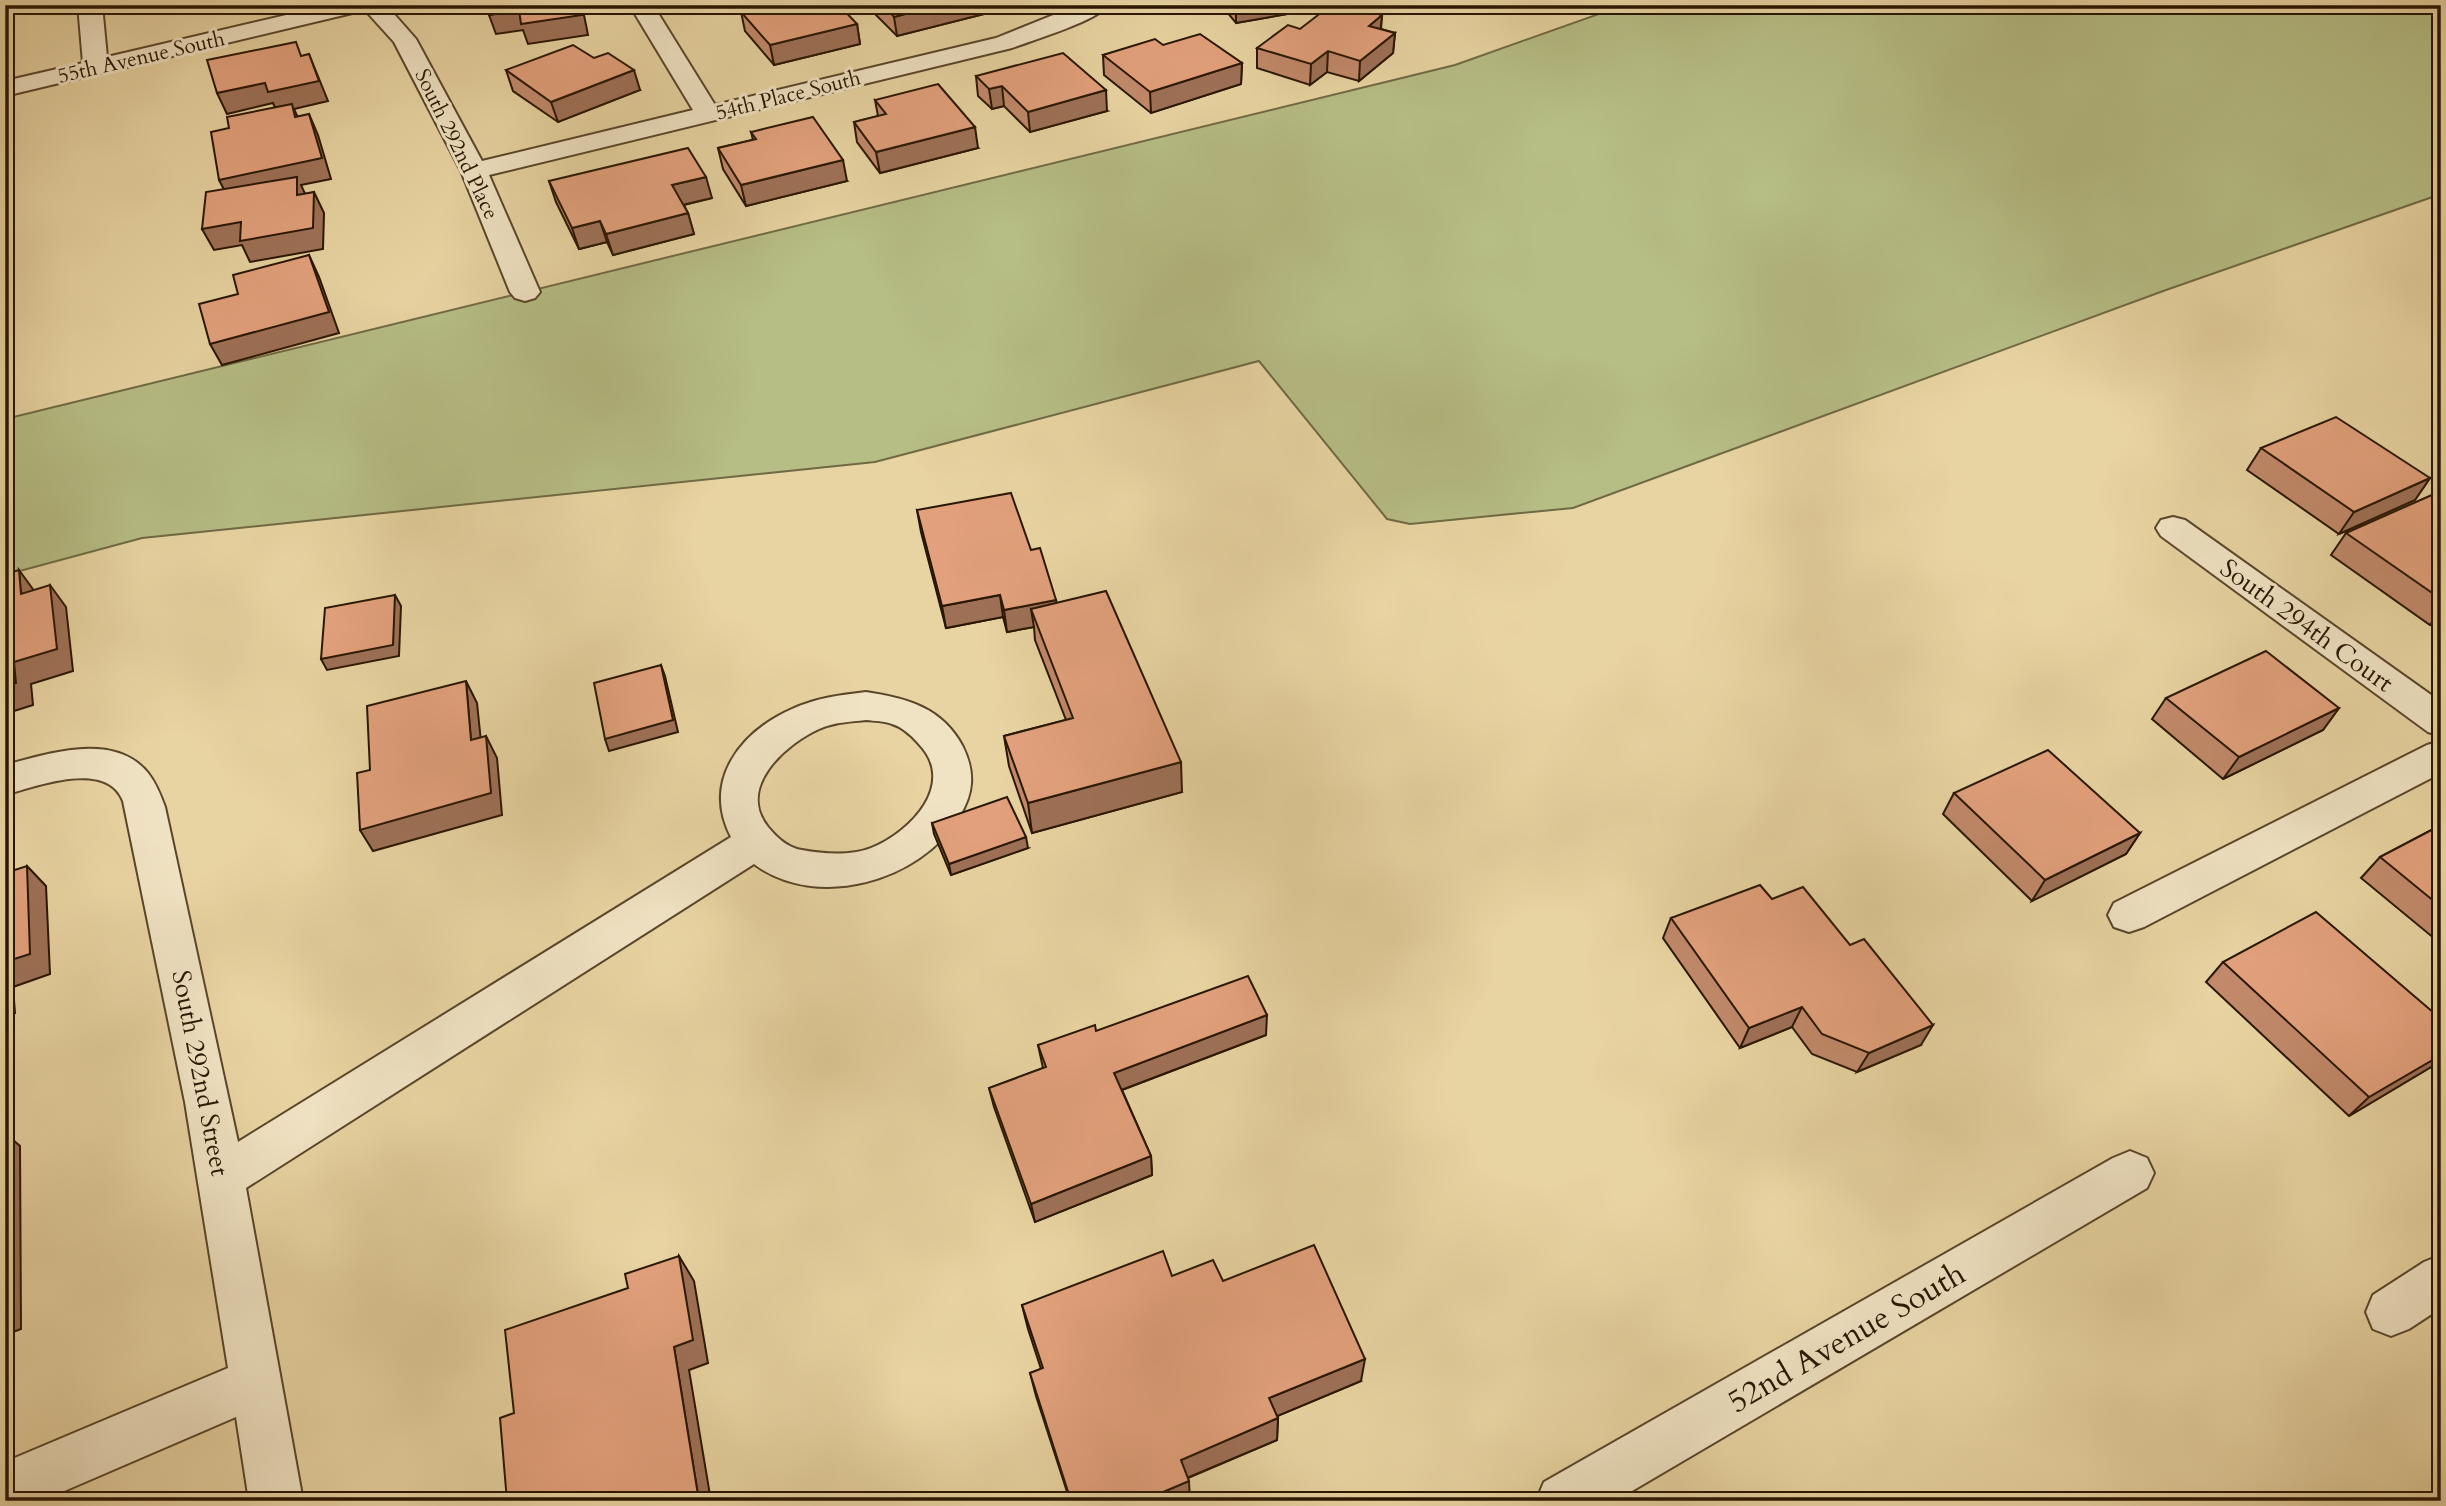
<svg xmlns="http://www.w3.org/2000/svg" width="2446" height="1506" font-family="Cardo,serif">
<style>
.green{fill:#b6bd85;stroke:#706a44;stroke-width:2}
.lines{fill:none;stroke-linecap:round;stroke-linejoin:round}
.minor-casing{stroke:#59462a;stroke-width:4}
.minor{fill:#f0e3c3;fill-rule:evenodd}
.wall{fill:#c28a6b;stroke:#291602;stroke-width:2}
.shaded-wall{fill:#9e7157;stroke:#291602;stroke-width:2}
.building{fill:#e2a17c;stroke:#291602;stroke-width:2}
.labels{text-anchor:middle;stroke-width:6;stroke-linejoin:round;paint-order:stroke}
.far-street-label{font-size:21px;fill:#291602;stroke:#f0e3c3}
.street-label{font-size:26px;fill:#291602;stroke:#f0e3c3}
.near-street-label{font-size:32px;fill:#291602;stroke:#f0e3c3}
</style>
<rect width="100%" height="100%" fill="#e8d4a2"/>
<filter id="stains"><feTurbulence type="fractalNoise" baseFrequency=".00286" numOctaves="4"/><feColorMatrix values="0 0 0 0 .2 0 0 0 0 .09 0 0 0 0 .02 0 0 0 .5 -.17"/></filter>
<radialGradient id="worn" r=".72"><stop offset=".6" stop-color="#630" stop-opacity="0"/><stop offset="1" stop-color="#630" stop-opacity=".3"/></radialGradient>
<polygon class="green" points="1624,5 2441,5 2441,194 2166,290 1573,508 1410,524 1387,519 1259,361 875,462 142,538 5,575 5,419 1455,65"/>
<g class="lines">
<g class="minor-casing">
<g id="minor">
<path d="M78,5h24l5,52 222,-52h57l30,34 66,122 211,-51 -61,-101 3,-4h18l62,100 281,-67 82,-33h30c-11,16 -75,35 -96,43l-523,127 51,117 -5,6 -10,3 -10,-3 -5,-6 -49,-121 -67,-129 -29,-32 -360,86v-15l78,-18z"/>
<polygon points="2173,517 2185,520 2441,702 2441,736 2428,732 2161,536 2156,528 2161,520"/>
<path d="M866,692c41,6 77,16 97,55 12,25 11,46 -4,70 -38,64 -142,94 -205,47l-508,324 57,313h-54l-13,-84 -195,84h-36v-39l223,-94 -43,-266 -62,-301c-16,-42 -87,-15 -118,-6v-30c43,-11 109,-34 143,8 8,10 13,23 17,34l73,335 493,-305c-29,-56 9,-105 61,-128 24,-11 48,-14 74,-17zM866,720c9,1 18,1 26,4 10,3 19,11 26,19 40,40 -7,89 -47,105 -21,8 -47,6 -69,2 -14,-2 -25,-12 -34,-23 -32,-40 18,-83 51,-98 15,-7 31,-7 47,-9z"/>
<polygon points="2441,741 2441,773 2144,927 2129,932 2114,927 2108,915 2114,903 2427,745"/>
<polygon points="2130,1151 2147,1158 2154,1173 2147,1188 1615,1501 1536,1501 1544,1482 2113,1158"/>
<polygon points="2441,1255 2441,1308 2409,1329 2391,1336 2373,1329 2366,1312 2373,1295 2424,1262"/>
</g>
</g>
<use href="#minor" class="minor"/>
</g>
<g class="wall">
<polygon points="874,5 983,5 984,14 897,36 875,14"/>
<polygon points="1221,5 1311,5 1311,10 1236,23"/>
<polygon points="808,8 857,24 860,44 774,65 745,31 741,12"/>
<polygon points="1382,15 1381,29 1395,33 1393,53 1359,81 1327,72 1310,85 1257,68 1257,48 1300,29"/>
<polygon points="1163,45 1242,63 1241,84 1151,113 1104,75 1103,55"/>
<polygon points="594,58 640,90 558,122 513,91 506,70"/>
<polygon points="976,76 1107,111 1030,132 1004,106 992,109 978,96"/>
<polygon points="875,100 978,148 880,173 857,142 854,122 878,116"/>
<polygon points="751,132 847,181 746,206 723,169 718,148 753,140"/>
<polygon points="549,181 712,198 684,205 688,213 694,234 613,255 607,242 579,249 556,202"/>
<polygon points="2261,448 2430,478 2415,500 2339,534 2247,470"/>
<polygon points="2441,491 2441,620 2430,625 2331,555 2346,533"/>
<polygon points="917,510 1031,550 1057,603 1182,792 1032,833 1009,766 1004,736 1066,720 1035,640 1034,627 1007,632 1003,617 946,628 921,532"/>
<polygon points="2166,698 2339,708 2323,730 2223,779 2152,719"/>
<polygon points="1954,793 2140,833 2126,854 2032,901 1943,814"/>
<polygon points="932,823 1028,848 951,875 934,834"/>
<polygon points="2441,825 2441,944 2361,878 2380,857"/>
<polygon points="1772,899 1921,1045 1857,1072 1812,1054 1792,1027 1740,1048 1663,938 1671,918"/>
<polygon points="2223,962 2441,1061 2349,1116 2206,982"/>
<polygon points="1096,1031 1266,1035 1122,1090 1151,1156 1152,1175 1035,1222 994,1107 989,1088 1043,1068 1038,1045"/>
<polygon points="1172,1276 1223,1281 1361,1381 1277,1416 1278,1418 1277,1440 1188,1478 1190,1501 1070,1501 1036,1396 1030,1373 1041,1369 1028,1329 1022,1305"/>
</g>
<g class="shaded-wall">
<polygon points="186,5 211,5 189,12"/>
<polygon points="582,5 588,35 528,44 523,30 496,34 489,15 519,10"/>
<polygon points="940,5 983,5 984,14 897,36 894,17"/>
<polygon points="1236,5 1311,5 1311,10 1236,23"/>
<polygon points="1382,15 1380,35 1369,26"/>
<polygon points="857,24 860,44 774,65 770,45"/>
<polygon points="1395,33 1393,53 1359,81 1360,61"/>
<polygon points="1328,51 1327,72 1310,85 1311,64"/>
<polygon points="309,54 328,101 294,109 301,124 277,112 273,103 227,114 217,93"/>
<polygon points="1242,63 1241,84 1151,113 1150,92"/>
<polygon points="634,70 640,90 558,122 551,102"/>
<polygon points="1002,86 1004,106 992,109 989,89"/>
<polygon points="1106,90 1107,111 1030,132 1028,112"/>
<polygon points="309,114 318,135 331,179 301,185 307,198 230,201 219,180"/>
<polygon points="975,127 978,148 880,173 876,152"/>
<polygon points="843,160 847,181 746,206 741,185"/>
<polygon points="706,177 712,198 678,206 672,185"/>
<polygon points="314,192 324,213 323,249 250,262 242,245 214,250 202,229"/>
<polygon points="688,213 694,234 613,255 606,234"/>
<polygon points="600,221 607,242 579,249 572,228"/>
<polygon points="309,255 319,277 339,333 222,365 210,344"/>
<polygon points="2430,478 2415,500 2339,534 2354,512"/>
<polygon points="19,570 35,592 21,594"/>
<polygon points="50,585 66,607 73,671 31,684 33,705 5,714 5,686 14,662"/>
<polygon points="395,595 401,606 399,656 327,670 321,659"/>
<polygon points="1000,595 1003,617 946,628 942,606"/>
<polygon points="1056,600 1059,622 1031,609 1034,627 1007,632 1004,610"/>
<polygon points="2441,612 2441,620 2430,625"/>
<polygon points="661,665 665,676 678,732 609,751 605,739"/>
<polygon points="466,681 477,703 483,761 471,740"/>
<polygon points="2339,708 2323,730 2223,779 2239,757"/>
<polygon points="486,736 497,758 502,815 373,851 360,830"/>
<polygon points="1181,762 1182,792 1032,833 1028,803"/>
<polygon points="2140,833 2126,854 2032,901 2045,880"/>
<polygon points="1026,837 1028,848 951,875 949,864"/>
<polygon points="27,866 46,886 50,974 13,987 15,1013 5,1017 5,962"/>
<polygon points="1802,1007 1792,1027 1740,1048 1749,1028"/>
<polygon points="1267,1015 1266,1035 1116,1092 1114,1073"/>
<polygon points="1933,1025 1921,1045 1857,1072 1869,1053"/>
<polygon points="2441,1055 2441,1061 2349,1116 2369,1097"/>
<polygon points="5,1133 20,1146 21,1329 5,1335"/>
<polygon points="1151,1156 1152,1175 1035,1222 1031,1204"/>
<polygon points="679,1256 694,1281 708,1363 689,1370 711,1501 699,1501 674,1347"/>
<polygon points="1365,1359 1361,1381 1268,1420 1269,1398"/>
<polygon points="1278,1418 1277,1440 1182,1480 1181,1460"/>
<polygon points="1189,1481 1190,1501 1142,1501"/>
<polygon points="1091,1495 1092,1501 1078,1501"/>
</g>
<g class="building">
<polygon points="488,5 580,5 582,15 521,24 519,10 489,15"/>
<polygon points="766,5 805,5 808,8 821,5 839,5 857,24 770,45 741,12"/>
<polygon points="883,5 940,5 894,17"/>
<polygon points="1331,5 1346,5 1382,15 1369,26 1395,33 1360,61 1328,51 1311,64 1257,48 1288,25 1300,29"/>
<polygon points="1200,34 1242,63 1150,92 1103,55 1155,39 1163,45"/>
<polygon points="296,42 301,56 309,54 319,81 268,92 265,83 217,93 207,60"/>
<polygon points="573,45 594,58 608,53 634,70 551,102 506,70"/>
<polygon points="1063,53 1106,90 1028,112 1002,86 989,89 976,76"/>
<polygon points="938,84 975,127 876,152 854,122 886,114 875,100"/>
<polygon points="292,104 295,117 309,114 322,158 219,180 211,132 229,128 227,117"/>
<polygon points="813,117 843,160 741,185 718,148 756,139 751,132"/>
<polygon points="688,148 706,177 672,185 688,213 606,234 600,221 572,228 549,181"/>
<polygon points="297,177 297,195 314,192 313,228 240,241 241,222 202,229 206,192"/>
<polygon points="309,255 329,312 210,344 199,304 238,294 233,275"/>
<polygon points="2336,417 2430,478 2354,512 2261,448"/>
<polygon points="2441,491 2441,599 2346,533"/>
<polygon points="1011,493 1031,550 1040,548 1056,600 1004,610 1000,595 942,606 917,510"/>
<polygon points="19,570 21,594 50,585 57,649 14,662 16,683 5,686 5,574"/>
<polygon points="1106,591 1181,762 1028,803 1004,736 1073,718 1031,609"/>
<polygon points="395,595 393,645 321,659 325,608"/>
<polygon points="2266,651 2339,708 2239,757 2166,698"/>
<polygon points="661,665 673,720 605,739 594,683"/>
<polygon points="466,681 471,740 486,736 491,793 360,830 357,773 370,770 367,706"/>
<polygon points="2048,750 2140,833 2045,880 1954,793"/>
<polygon points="1007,797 1026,837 949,864 932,823"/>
<polygon points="2441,825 2441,907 2380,857"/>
<polygon points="27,866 30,954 5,962 5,873"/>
<polygon points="1760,885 1772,899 1803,887 1850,945 1864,939 1933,1025 1869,1053 1822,1034 1802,1007 1749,1028 1671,918"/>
<polygon points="2316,912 2441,1019 2441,1055 2369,1097 2223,962"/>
<polygon points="1248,976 1267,1015 1114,1073 1151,1156 1031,1204 989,1088 1046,1067 1038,1045 1095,1025 1096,1031"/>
<polygon points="1314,1245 1365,1359 1269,1398 1278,1418 1181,1460 1189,1481 1142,1501 1093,1501 1091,1495 1078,1501 1071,1501 1030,1373 1043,1368 1022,1305 1163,1251 1172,1276 1213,1260 1223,1281"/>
<polygon points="679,1256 693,1340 674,1347 699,1501 507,1501 500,1418 514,1413 505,1330 628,1288 625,1274"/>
</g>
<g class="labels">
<g class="far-street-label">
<text transform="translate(141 57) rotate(-13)" y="7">55th Avenue South</text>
<text transform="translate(788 95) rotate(-14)" y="7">54th Place South</text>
<text transform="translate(457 144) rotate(64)" y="7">South 292nd Place</text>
</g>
<g class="street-label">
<text transform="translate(2307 625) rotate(36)" y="9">South 294th Court</text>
<text transform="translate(201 1073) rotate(79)" y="9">South 292nd Street</text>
</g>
<g class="near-street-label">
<text transform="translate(1846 1337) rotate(-30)" y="11">52nd Avenue South</text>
</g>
</g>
<rect width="2446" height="1506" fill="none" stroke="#e8d4a2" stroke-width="28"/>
<rect x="7" y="7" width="2432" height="1492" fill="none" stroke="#291602" stroke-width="3.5"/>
<rect x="14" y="14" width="2418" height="1478" fill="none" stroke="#291602" stroke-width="2"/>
<rect width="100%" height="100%" filter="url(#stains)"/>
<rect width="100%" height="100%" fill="url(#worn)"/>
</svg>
